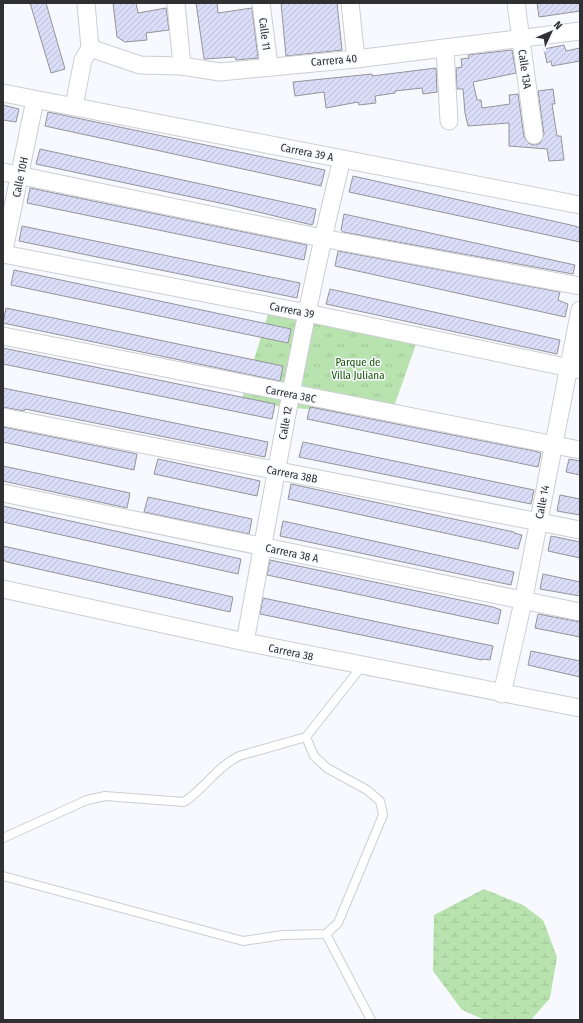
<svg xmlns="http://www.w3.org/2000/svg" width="583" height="1023" font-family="'Fira Sans Condensed',sans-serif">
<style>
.grass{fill:url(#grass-tufts)}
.wetland{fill:url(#wetland-marsh)}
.building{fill:url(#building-hatch);stroke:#94959a}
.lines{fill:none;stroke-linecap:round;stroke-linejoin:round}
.lane-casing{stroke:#cdced4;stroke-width:10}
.street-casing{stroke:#cdced4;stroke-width:19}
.lane{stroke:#fff;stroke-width:8}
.street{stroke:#fff;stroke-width:17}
.labels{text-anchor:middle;stroke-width:3;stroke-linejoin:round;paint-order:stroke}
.street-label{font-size:11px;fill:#303032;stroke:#f8f9fe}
.park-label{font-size:11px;fill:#185607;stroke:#f8f9fe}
</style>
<defs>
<pattern id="grass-tufts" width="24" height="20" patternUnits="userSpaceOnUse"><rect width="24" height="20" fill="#b8e3af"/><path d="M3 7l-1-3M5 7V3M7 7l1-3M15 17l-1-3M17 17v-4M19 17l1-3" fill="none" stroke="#9ec397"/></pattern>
<pattern id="wetland-marsh" width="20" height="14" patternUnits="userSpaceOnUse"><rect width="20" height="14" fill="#b8e3af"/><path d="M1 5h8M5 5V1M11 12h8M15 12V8" fill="none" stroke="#9ec397"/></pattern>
<pattern id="building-hatch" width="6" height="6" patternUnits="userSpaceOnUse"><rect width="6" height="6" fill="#d9ddf8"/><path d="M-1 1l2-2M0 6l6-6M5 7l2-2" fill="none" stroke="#bbbed5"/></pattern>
</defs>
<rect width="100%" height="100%" fill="#f8f9fe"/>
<polygon class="grass" points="268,314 422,327 390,418 241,402"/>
<polygon class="wetland" points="484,889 523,905 543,920 557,957 550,998 531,1020 485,1020 462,1010 433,971 434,915"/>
<g class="building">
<polygon points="30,3 46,3 65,69 51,73"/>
<polygon points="113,3 136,3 138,13 166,8 169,30 146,33 147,40 125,42 117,37"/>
<polygon points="196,3 217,3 218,13 252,8 258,58 236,60 235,57 204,59"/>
<polygon points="281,3 337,3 342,50 286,56"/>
<polygon points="537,3 580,3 580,11 539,17"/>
<polygon points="564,45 566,51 580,48 580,61 552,66 551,61 547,63 544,49"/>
<polygon points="512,50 516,73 473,82 477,100 481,100 482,108 510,104 509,95 518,94 524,137 530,144 536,145 540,143 544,134 538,91 553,89 555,104 552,104 557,136 561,136 564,160 549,161 547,149 509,146 509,123 468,126 465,113 463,89 457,89 456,68 462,67 461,59 469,58 468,55"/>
<polygon points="436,68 437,92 423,94 422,88 395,91 395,93 375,96 376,103 359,105 358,102 326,108 324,92 295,96 293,82 372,74 372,76"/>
<polygon points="3,105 19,109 16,122 3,120"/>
<polygon points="48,112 325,170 321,186 45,126"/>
<polygon points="40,149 316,209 313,224 312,225 229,205 36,164"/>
<polygon points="353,176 575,226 580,228 580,242 349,192"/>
<polygon points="30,188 307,245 304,260 27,203"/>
<polygon points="344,214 575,265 573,274 343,232 341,230"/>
<polygon points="22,226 300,283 297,298 19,241"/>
<polygon points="338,251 560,292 558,300 568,304 565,317 335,266"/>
<polygon points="14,270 291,329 288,343 11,285"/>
<polygon points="330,289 560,340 557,354 326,304"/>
<polygon points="6,308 283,366 280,381 3,323"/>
<polygon points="3,348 275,404 272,419 3,364"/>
<polygon points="3,388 268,442 265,457 25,409 24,411 3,407"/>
<polygon points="310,407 534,451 541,453 538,467 307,419"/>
<polygon points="3,427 137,454 134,470 3,442"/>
<polygon points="303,442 534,490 531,504 299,457"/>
<polygon points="158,459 260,481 257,496 154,474"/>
<polygon points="569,459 580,461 580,475 566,472"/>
<polygon points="3,466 130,493 127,508 3,481"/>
<polygon points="291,484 514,532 514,533 522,535 518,549 288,499"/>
<polygon points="560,495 580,499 580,515 557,511"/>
<polygon points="148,497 252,519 249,534 144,512"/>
<polygon points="3,506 241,559 238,574 3,522"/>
<polygon points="283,521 514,572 511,585 280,536"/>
<polygon points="551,536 580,542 580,558 548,551"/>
<polygon points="3,546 233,597 230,612 7,562 3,560"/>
<polygon points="270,560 493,607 501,610 498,624 267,575"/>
<polygon points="543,574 580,582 580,596 540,589"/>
<polygon points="263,598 493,646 490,660 483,659 482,660 260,614"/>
<polygon points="538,614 580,622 580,637 535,628"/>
<polygon points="531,651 580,661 580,677 528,665"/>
</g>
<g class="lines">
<g class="lane-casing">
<g id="lane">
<path d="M3,838l84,-38 18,-4 79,6c20,-13 33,-35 55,-46l67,-19 56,-71"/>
<polyline points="3,876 243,941 283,935 326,934 338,923 383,815 380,801 367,790 327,768 314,756 306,737"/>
<polyline points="326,934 371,1020"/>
</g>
</g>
<g class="street-casing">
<g id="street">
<polyline points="86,3 90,48"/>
<polyline points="176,3 182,66"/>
<polyline points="261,3 269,66"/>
<polyline points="350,3 356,59"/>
<polyline points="516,3 534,135"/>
<polyline points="90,48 140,65 182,66 220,72 356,59 580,31"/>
<polyline points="445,48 449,121"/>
<polyline points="3,93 580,205"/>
<polyline points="74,106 83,60 90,48"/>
<polyline points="3,172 322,238 580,286"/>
<polyline points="3,254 307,313 580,370"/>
<polyline points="3,255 35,100"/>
<polyline points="3,336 580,450"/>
<polyline points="3,417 580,530"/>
<polyline points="3,493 580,612"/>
<polyline points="3,589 245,642 580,708"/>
<path d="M245,642c30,-161 57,-324 97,-483"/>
<polyline points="502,694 523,602 580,310"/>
</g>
</g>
<use href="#lane" class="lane"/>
<use href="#street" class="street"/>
</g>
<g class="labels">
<g class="street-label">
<text transform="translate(265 34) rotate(83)" y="4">Calle 11</text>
<text transform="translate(334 60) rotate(-5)" y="4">Carrera 40</text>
<text transform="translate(525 69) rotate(82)" y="4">Calle 13A</text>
<text transform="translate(307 152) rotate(11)" y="4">Carrera 39 A</text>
<text transform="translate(20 177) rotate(-78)" y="4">Calle 10H</text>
<text transform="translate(292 310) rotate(11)" y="4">Carrera 39</text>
<text transform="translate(291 394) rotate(11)" y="4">Carrera 38C</text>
<text transform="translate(285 423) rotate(-80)" y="4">Calle 12</text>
<text transform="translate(292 474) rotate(11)" y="4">Carrera 38B</text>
<text transform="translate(542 502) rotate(-79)" y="4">Calle 14</text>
<text transform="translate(292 553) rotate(12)" y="4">Carrera 38 A</text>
<text transform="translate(291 652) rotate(12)" y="4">Carrera 38</text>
</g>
<g class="park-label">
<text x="358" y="366">Parque de<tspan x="358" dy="13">Villa Juliana</tspan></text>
</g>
</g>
<rect width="583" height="1023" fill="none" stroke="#303032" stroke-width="8"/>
<g transform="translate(551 32) rotate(46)" stroke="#f8f9fe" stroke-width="3" paint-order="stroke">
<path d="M0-3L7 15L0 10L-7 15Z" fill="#303032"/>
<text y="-6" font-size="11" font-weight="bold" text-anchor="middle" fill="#303032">N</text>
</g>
</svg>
